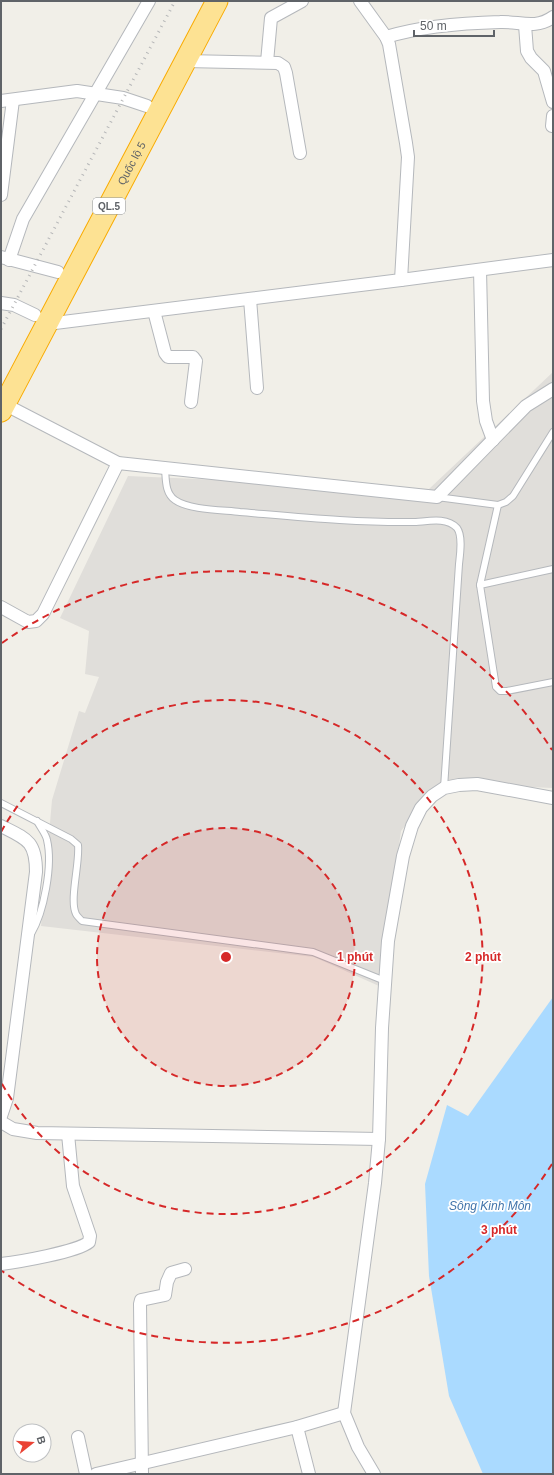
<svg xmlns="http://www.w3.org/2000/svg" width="554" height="1475" font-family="Helvetica,sans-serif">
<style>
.industrial{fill:#e0deda}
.water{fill:#aadaff}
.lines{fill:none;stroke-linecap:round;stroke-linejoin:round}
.lane-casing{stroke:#b5b8bc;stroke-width:8}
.street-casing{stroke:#b5b8bc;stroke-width:14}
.highway-casing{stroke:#f9ab00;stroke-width:23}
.lane{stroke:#fff;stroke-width:6}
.street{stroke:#fff;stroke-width:12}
.highway{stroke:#fde293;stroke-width:21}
.rail{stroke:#b6b7b8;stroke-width:3;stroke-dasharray:1 5;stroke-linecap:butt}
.ring{fill:none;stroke:#d62828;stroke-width:2;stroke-dasharray:7 5}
.labels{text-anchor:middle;stroke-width:3.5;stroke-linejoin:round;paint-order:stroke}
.shield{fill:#fff;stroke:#8f9295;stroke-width:1}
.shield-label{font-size:10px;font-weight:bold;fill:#5f6368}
.street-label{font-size:11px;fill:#5f6368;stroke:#fff}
.water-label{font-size:12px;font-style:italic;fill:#4174aa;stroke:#fff}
.centre{fill:#d62828;stroke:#fff;stroke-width:2}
.ring-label{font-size:12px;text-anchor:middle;font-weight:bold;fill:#d62828;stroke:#fff;stroke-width:3.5;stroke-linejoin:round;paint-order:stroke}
</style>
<rect width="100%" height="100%" fill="#f1efe8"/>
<polygon class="industrial" points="553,372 553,788 439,783 401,831 379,986 314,957 41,926 52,800 79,711 85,713 99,677 85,674 89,631 60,618 128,476 429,489"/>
<polygon class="water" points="553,997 553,1474 483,1474 449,1396 429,1276 425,1184 447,1105 468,1116"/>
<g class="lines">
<g class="lane-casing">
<g id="lane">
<path d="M165,469c1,11 0,24 10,31 14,10 48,10 65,12 59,5 117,11 176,10 13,-1 31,-5 41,6 6,8 3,27 2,36l-15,224"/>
<polyline points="437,497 498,505 506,502 513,496 553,432"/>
<polyline points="553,569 480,585 496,687 500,691 507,691 553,682"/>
<polyline points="480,585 498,505"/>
<path d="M1,803l70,36 7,6c2,18 -9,55 -2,69 1,2 4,5 6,7l231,31 72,29"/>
<path d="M31,934c13,-22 22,-69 16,-94 -1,-6 -7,-13 -10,-19"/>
</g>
</g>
<g class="street-casing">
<g id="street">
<polyline points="525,25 527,51 531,58 544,71 553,102"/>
<path d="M386,37c36,-11 76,-14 114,-15 19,-1 35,8 53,-5"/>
<polyline points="185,61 278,63 284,67 286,73 300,153"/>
<polyline points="267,62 271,18 302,1"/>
<polyline points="1,101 77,91 123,98 147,106"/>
<polyline points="552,126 553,116"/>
<polyline points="1,195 13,100"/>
<polyline points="1,257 58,272"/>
<polyline points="9,260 23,219 149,1"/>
<polyline points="480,270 483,401 486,421 493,440"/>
<polyline points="401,280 553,260"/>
<polyline points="250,299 257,388"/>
<polyline points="1,303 14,305 35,315"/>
<polyline points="154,311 165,353 168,357 193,357 196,361 191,402"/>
<polyline points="47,324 401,280 408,157 406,143 389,44 386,37 360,1"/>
<polyline points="4,404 118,463 437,497 526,406 553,389"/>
<polyline points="1,607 28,622 36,621 43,614 118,463"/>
<path d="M1,826c26,13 35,15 35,46l-29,226 -6,18"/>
<polyline points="1,1122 13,1129 37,1133 379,1139"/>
<path d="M1,1264c17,-2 76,-12 88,-22l1,-6 -17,-50 -5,-52"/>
<polyline points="297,1427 309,1474"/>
<polyline points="78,1437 86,1474"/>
<polyline points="96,1474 297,1427 344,1413"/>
<polyline points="142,1474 140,1304 141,1300 165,1295 167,1282 171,1273 185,1269"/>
<polyline points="374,1474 358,1447 344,1413 375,1183 379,1139 382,1028 388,941 403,856 412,826 421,808 432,796 444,788 459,785 477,784 553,798"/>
</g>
</g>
<g class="highway-casing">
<g id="highway">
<path id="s1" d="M1,411l216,-410"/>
</g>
</g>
<use href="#lane" class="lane"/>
<use href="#street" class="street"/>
<use href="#highway" class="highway"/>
<polyline class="rail" points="1,329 175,1"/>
</g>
<circle cx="226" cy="957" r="129" fill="#d62828" fill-opacity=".12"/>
<g class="ring">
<circle cx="226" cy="957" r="129"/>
<path d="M1 832A257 257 0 1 1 1 1082"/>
<path d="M552 1164A386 386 0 0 1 2 1271M2 643A386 386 0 0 1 552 750"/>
</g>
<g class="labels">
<rect class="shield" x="93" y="198" width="32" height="16" rx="3"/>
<g class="shield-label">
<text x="109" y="210">QL.5</text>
</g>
<g class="street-label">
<text dy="4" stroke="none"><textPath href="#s1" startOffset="280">Quốc lộ 5</textPath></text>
</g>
<g class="water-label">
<text x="490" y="1210">Sông Kinh Môn</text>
</g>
</g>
<circle cx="226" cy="957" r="6" class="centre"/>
<g class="ring-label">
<text x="355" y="961">1 phút</text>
<text x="483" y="961">2 phút</text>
<text x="499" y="1234">3 phút</text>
</g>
<rect width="554" height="1475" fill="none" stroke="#5f6368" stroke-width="4"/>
<g transform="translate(32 1443) rotate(73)"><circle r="19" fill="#ffffff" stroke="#bfc1c3"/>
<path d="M0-3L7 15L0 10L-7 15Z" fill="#ea4335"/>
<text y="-6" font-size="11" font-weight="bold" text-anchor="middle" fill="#5f6368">B</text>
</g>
<path d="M414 30v6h80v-6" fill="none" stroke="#5f6368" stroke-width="2"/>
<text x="420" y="30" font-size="12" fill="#5f6368" stroke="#ffffff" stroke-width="3" paint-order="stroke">50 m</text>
</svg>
